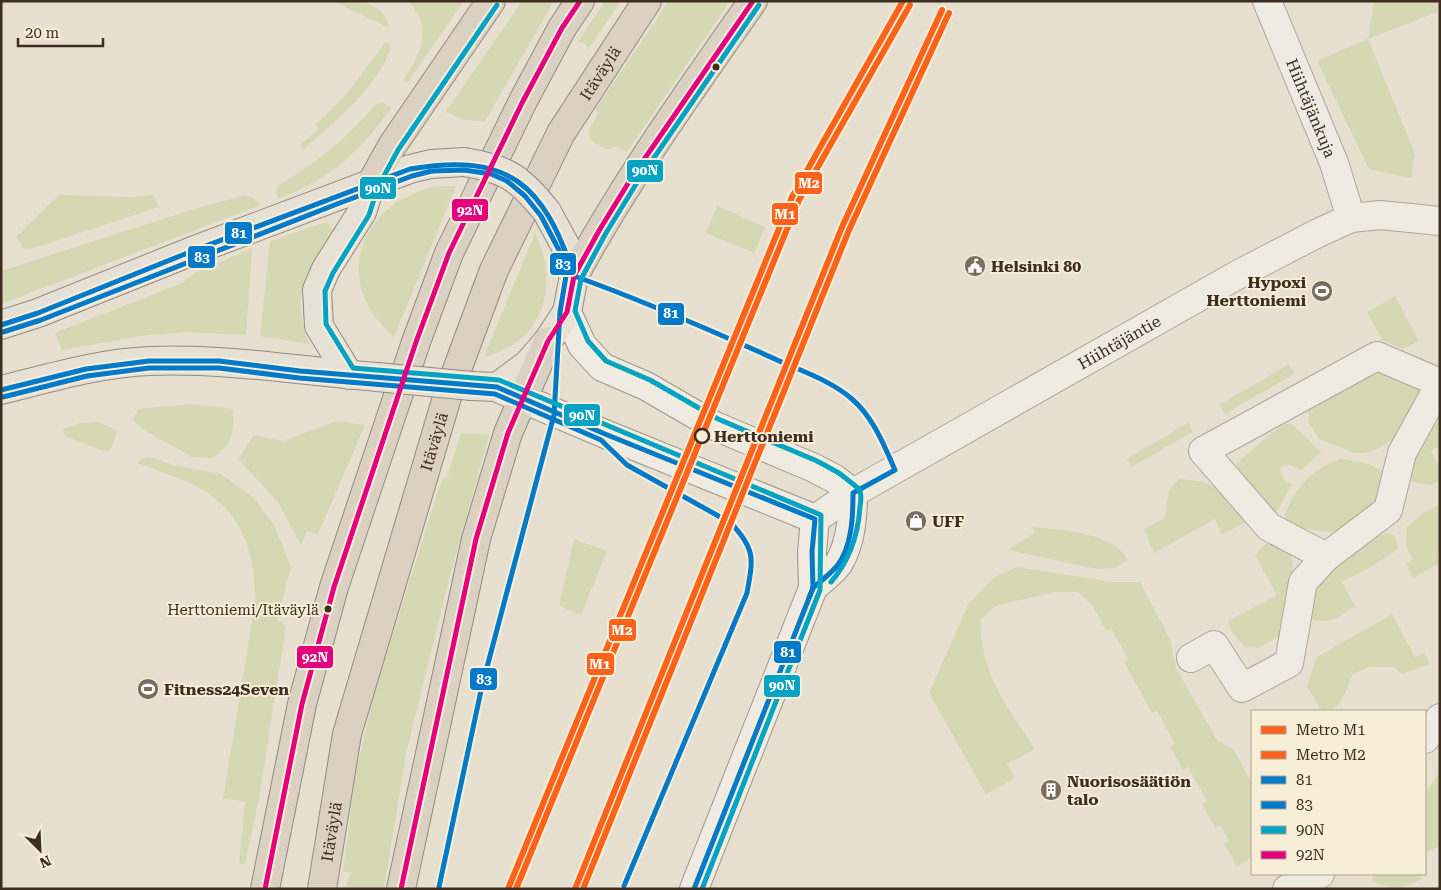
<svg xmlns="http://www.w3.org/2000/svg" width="1441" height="890" font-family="'Roboto Serif',serif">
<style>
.green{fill:#d6d7b3}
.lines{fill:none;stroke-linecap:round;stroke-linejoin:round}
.street-casing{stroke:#ada599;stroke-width:30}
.secondary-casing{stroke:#9c958a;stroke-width:30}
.primary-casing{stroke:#928b80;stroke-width:30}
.highway-casing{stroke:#928b80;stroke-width:30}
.street{stroke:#efebe3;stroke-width:28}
.secondary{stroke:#efebe3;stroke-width:28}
.primary{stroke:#e6e1d4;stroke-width:28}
.highway{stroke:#dad1c2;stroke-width:28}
.primary-bridge-casing{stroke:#928b80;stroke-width:30;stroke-linecap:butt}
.primary-bridge{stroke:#e6e1d4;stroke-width:28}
.bus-1-casing{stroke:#f7eed8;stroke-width:9}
.bus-2-casing{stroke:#f7eed8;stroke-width:9}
.bus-3-casing{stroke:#f7eed8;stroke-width:9}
.bus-4-casing{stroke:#f7eed8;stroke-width:9}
.bus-1{stroke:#007ac9;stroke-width:5}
.bus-2{stroke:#007ac9;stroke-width:5}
.bus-3{stroke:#03a3c5;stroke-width:5}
.bus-4{stroke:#e5007d;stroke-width:5}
.metro-1-casing{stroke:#f7eed8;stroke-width:10}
.metro-2-casing{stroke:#f7eed8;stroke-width:10}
.metro-1{stroke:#ff6319;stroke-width:6}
.metro-2{stroke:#ff6319;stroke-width:6}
.bus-dot{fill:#3d2e20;stroke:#f7eed8;stroke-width:2}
.stop-dot{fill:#f7eed8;stroke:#3d2e20;stroke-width:2.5}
.labels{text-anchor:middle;stroke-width:4;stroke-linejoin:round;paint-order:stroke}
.bus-label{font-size:15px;fill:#3d2e20;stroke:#f7eed8;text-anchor:end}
.street-label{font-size:16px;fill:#3d2e20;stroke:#f7eed8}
.poi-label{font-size:16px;font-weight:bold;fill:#3d2e20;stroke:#f7eed8;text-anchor:start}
.stop-label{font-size:16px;font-weight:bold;fill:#3d2e20;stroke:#f7eed8;text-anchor:start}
.line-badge{stroke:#f7eed8;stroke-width:2}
.badge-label{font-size:14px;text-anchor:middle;font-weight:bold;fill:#fff}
</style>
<rect width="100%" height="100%" fill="#e7e0d1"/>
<g class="green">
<path d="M333,1c23,0 52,-1 56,27z"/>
<path d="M409,1h55l-57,82 -3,-4c18,-29 29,-48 5,-78z"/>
<polygon points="522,1 554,1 485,121 464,120 446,112"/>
<polygon points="605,1 621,1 587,51 588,48 584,42 578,42"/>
<path d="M669,1h61l-103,151 -11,-6 -8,3c-25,-10 -23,-14 -9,-36l-4,-3z"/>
<polygon points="1374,1 1440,1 1440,11 1368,39 1415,154 1411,178 1369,169 1317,61 1368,39"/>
<path d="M386,42l5,3c-6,36 -61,81 -88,105l-3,-5 19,-16 -4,-4 29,-28z"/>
<path d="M383,103l9,4c-36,49 -58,69 -114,92l-2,-10 3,-4c40,-24 67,-46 97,-81z"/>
<path d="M437,186h19l-62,151c-8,-8 -17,-16 -23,-26 -34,-57 7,-113 66,-125z"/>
<polygon points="59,195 132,197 153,195 159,207 31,249 23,248 16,237"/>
<polygon points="246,195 254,198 261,205 1,304 1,271 194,209"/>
<polygon points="717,206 765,227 754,253 706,233"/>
<path d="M323,223h5l5,8c-28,43 -43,60 -24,113l-49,-8 10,-95z"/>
<path d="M535,233c26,51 8,110 -51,124z"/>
<polygon points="252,248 246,335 185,332 141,336 62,350 55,333 182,283 195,273"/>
<polygon points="1395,296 1419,341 1403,349 1383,341 1367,312"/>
<polygon points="1289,364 1294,374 1225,414 1219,405"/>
<path d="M1382,371l42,20 -24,45 -27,15 -9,2h-9l-36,-14 -10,-16 -1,-14c16,-20 49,-36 74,-38z"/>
<path d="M191,404l42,5c1,25 1,34 -21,49l-20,-1 -48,-27 -11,-10 5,-11z"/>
<path d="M1440,420v26l-9,5 9,16v14l-10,4 -19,-3c5,-32 3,-41 29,-62z"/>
<polygon points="337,421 365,425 318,534 307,531 301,545 278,502 238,459 254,435 283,441"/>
<polygon points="99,422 117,431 111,449 107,452 65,436 63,429 80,423"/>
<polygon points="1188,423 1193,432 1131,467 1127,459"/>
<path d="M1285,424h7l29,28 -19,18c-10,-3 -14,-9 -22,-2l4,12 8,4 -15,27 -8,2 -28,-35 -5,-14 37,-32z"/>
<polygon points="461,433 489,435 449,579 406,754 384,889 345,889 351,872 343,872 355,776 375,691 442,479 447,478"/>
<path d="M150,457l24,8 47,9 33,24 20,27 17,42 -14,53 9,6 -27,172 -14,66h-6l6,-63 -22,-2 32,-197c1,-36 -8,-77 -37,-101 -22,-19 -54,-28 -81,-38l4,-4z"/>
<path d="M1341,459c18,2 33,4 47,17l-1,15 -41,43 -51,-6 -7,-5 -4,-6c9,-27 29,-50 57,-58z"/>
<path d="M1179,479c41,2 45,13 74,39l-31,17 -7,-16 -61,34 -10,-24 21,-11 4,-28z"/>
<polygon points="1440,504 1438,564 1413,578 1406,564 1413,559 1406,547 1407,527 1422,514"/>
<path d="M1032,527c24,2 86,6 95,33l-11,8 -20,1 -88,-19 27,-17z"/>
<path d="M1388,533l7,3 3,13 -25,17 -31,16 13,24c-14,10 -25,19 -43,13 -2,-43 38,-76 76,-86z"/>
<polygon points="574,539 607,551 581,615 559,606"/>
<path d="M1275,540l14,7c9,27 0,61 -7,88l-23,13 -14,-1 -13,-15 -4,-11 49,-26 -22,-40 10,-10z"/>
<path d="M1017,567l95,15h28l30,57 6,29 41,72 17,10 18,34v73l-15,9 -13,-22 5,-3 -9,-16 -5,2 -13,-23 5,-3 -19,-34 -5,3 -13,-24 5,-2 -18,-33 -5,2 -28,-51 4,-3 -17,-31 -5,3 -13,-25 -15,-14h-24l-59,14 -15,14c1,11 2,23 4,34 8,35 32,66 51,95l-28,15 8,14 -29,16 -57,-101 39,-88 26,-28z"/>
<path d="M1392,614l23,43 9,-4 6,11 -26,9h-4l-6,-6h-25l-16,7c-8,16 -10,37 -31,37l-15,-25 10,-29z"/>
<polygon points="1440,772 1440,846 1425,853 1425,794"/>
<path d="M1375,874h44l2,5c-21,11 -26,10 -50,2z"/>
</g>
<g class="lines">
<g class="street-casing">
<g id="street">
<path id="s1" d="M1267,1l67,162 17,55"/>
<path id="s2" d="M815,519l38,-26 386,-219 79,-41 33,-15 29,-3 60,6"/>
<polyline points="1326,557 1269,527 1203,451 1377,356 1440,383"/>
<polyline points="1191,658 1214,645 1242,688 1289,663 1303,582 1326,557 1388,510 1402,453 1440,384"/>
<polyline points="1425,739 1440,718"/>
<polyline points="1287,889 1320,874"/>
</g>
</g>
<g class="secondary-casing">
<g id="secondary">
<path d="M567,312l15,33 20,22 44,19 69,40 99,42 21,11 18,14c0,24 -2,49 -14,70 -6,9 -18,17 -26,25l-119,301"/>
<polyline points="500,389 605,434 815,519 812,552 813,588"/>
</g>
</g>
<g class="primary-casing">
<g id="primary">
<polyline points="1,325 38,313 195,250 410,169 431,164 464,162"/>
<polyline points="349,375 319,326 317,290 326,269 362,212 371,184"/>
<polyline points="472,386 497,387 528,364 548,341 567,312 574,276 566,247 547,212"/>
<path d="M1,390c49,-12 98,-27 149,-29 76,-3 151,10 227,16"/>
</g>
</g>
<g class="highway-casing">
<g id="highway">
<polyline points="371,184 392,146 491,1"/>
<path d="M574,276c52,-96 116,-185 179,-275"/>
<polyline points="265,889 302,704 334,587 416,342 449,253 523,101 562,28 580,1"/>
<path id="s3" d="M322,889l25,-155 101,-340 46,-124 67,-137 86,-132"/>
<polyline points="401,889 476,539 508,433 548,341"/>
</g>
</g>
<use href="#street" class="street"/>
<use href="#secondary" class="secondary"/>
<use href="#primary" class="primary"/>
<use href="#highway" class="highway"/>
<g class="primary-bridge-casing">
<g id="primary-bridge">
<path d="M464,162c43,7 56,16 83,50"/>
<polyline points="377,377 472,386"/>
</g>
</g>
<use href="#primary-bridge" class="primary-bridge"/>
<g class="bus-1-casing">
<g id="bus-1">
<path d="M1,325l37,-12 157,-63 215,-81c99,-17 134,15 164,107 68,24 134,53 201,83 26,12 55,21 77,40 21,18 32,46 43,71l-42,23c0,23 -1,54 -16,73 -7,8 -16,15 -24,22l-119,301"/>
<polyline points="1,390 86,369 149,361 219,361 300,371 497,387 605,434 815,519 812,552 813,588 809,598"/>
</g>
</g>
<g class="bus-2-casing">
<g id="bus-2">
<polyline points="3,332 41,320 337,204 412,176 432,171 464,170 491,174 507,181 525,196 541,216 559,250 566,276 560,312 554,415 482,686 439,887"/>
<path d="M3,397l84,-21 62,-8h70l80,10 196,16 106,46 26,25 104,58c25,27 22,36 16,70l-123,293"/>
</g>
</g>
<g class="bus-3-casing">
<g id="bus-3">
<polyline points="497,5 398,150 378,187 369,215 333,273 325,291 326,324 353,368 499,380 821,515 820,590 702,889"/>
<path d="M759,5l-121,176 -32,52 -25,46 -6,32 13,30 18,20 44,19 68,39 99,42 22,12 19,15c4,5 3,12 2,19 -2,29 -10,53 -29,75"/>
</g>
</g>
<g class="bus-4-casing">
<g id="bus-4">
<polyline points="265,889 302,704 334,587 416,342 449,253 523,101 562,28 580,1"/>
<polyline points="401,889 476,539 508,433 548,341 567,312 574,276 600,229 632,177 753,1"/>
</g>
</g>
<use href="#bus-1" class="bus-1"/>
<use href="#bus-2" class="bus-2"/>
<use href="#bus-3" class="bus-3"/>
<use href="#bus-4" class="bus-4"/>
<g class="metro-1-casing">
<g id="metro-1">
<polyline points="508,889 792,197 903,1"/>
<polyline points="575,889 842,227 942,10"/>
</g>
</g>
<g class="metro-2-casing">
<g id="metro-2">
<polyline points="516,889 799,200 910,5"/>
<polyline points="583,889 849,230 949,13"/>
</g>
</g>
<use href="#metro-1" class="metro-1"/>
<use href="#metro-2" class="metro-2"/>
</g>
<defs>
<g id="civic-disc" transform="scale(1.125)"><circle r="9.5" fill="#786c5e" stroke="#f7eed8"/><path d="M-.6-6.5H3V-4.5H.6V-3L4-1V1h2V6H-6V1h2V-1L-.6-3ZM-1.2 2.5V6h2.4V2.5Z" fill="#fff"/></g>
<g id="stadium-disc" transform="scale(1.125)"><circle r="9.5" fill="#786c5e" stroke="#f7eed8"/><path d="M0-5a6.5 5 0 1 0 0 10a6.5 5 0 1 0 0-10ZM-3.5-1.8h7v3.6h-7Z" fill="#fff"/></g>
<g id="shop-disc" transform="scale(1.125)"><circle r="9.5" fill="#786c5e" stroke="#f7eed8"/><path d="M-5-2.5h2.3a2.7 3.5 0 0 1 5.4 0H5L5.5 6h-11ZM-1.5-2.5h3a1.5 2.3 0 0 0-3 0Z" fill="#fff"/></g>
<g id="building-disc" transform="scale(1.125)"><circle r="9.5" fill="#786c5e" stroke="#f7eed8"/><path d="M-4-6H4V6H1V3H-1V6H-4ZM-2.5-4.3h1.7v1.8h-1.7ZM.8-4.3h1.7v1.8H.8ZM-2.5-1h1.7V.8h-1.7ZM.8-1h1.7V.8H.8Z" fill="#fff"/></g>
</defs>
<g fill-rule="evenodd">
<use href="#civic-disc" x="975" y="266"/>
<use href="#stadium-disc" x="1322" y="291"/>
<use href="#shop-disc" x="916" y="521"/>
<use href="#stadium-disc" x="148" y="689"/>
<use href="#building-disc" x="1051" y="790"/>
</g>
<g class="bus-dot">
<circle cx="716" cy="67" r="4.5"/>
<circle cx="328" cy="609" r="4.5"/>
</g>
<circle class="stop-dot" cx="702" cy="436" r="7"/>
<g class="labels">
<g class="bus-label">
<text x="319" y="615">Herttoniemi/Itäväylä</text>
</g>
<g class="street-label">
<text dy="6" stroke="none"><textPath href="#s3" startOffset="868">Itäväylä</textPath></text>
<text dy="6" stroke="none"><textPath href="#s1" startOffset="116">Hiihtäjänkuja</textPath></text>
<text dy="6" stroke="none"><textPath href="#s2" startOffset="352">Hiihtäjäntie</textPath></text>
<text dy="6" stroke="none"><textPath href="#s3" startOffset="462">Itäväylä</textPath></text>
<text dy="6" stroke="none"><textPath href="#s3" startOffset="58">Itäväylä</textPath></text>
</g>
<g class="poi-label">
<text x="991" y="272">Helsinki 80</text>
<text x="1306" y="288" text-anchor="end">Hypoxi<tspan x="1306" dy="18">Herttoniemi</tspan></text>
<text x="932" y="527">UFF</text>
<text x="164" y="695">Fitness24Seven</text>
<text x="1067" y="787">Nuorisosäätiön<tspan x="1067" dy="18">talo</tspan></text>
</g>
<g class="stop-label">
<text x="714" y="442">Herttoniemi</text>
</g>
</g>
<g class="line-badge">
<rect x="626" y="159" width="38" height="24" rx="5" fill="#03a3c5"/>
<rect x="794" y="171" width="29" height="24" rx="5" fill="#ff6319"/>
<rect x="359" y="176" width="38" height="24" rx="5" fill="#03a3c5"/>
<rect x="451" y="198" width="38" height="24" rx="5" fill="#e5007d"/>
<rect x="771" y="202" width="28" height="24" rx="5" fill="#ff6319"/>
<rect x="224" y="221" width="29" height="24" rx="5" fill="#007ac9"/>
<rect x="187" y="245" width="29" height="24" rx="5" fill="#007ac9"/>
<rect x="549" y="252" width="28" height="24" rx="5" fill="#007ac9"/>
<rect x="657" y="302" width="28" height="24" rx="5" fill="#007ac9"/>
<rect x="563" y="403" width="38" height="24" rx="5" fill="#03a3c5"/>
<rect x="608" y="618" width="29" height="24" rx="5" fill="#ff6319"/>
<rect x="773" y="640" width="29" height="24" rx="5" fill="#007ac9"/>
<rect x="296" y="645" width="38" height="24" rx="5" fill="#e5007d"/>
<rect x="586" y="652" width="29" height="24" rx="5" fill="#ff6319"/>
<rect x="469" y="667" width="29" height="24" rx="5" fill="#007ac9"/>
<rect x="763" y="674" width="38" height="24" rx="5" fill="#03a3c5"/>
</g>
<g class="badge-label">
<text x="645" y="175">90N</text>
<text x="809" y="188">M2</text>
<text x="378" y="193">90N</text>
<text x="470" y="215">92N</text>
<text x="785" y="219">M1</text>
<text x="239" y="238">81</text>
<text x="202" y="262">83</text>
<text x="563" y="269">83</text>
<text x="671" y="318">81</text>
<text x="582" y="420">90N</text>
<text x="622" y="635">M2</text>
<text x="788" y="657">81</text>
<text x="315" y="662">92N</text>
<text x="600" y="669">M1</text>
<text x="484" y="684">83</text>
<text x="782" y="690">90N</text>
</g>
<rect width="1441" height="890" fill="none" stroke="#3d2e20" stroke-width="5"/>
<rect x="1251" y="710" width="175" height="165" fill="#f7eed8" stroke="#ada18e"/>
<rect x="1261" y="726" width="25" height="8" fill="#ff6319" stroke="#ada18e"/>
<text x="1296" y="735" font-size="15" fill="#3d2e20">Metro M1</text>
<rect x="1261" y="751" width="25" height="8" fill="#ff6319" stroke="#ada18e"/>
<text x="1296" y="760" font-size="15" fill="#3d2e20">Metro M2</text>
<rect x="1261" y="776" width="25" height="8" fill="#007ac9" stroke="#ada18e"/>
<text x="1296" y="785" font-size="15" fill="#3d2e20">81</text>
<rect x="1261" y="801" width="25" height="8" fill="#007ac9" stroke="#ada18e"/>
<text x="1296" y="810" font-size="15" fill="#3d2e20">83</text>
<rect x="1261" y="826" width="25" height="8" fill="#03a3c5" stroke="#ada18e"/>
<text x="1296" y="835" font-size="15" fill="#3d2e20">90N</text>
<rect x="1261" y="851" width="25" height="8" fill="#e5007d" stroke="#ada18e"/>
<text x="1296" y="860" font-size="15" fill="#3d2e20">92N</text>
<g transform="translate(40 850) rotate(156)" stroke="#f7eed8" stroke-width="4" paint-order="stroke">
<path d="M0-4L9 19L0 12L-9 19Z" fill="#3d2e20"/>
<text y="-8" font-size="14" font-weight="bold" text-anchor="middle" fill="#3d2e20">N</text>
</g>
<path d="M18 38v8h85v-8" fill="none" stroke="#3d2e20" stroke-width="2.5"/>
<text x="25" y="38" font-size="15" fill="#3d2e20" stroke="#f7eed8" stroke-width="4" paint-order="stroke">20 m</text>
</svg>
